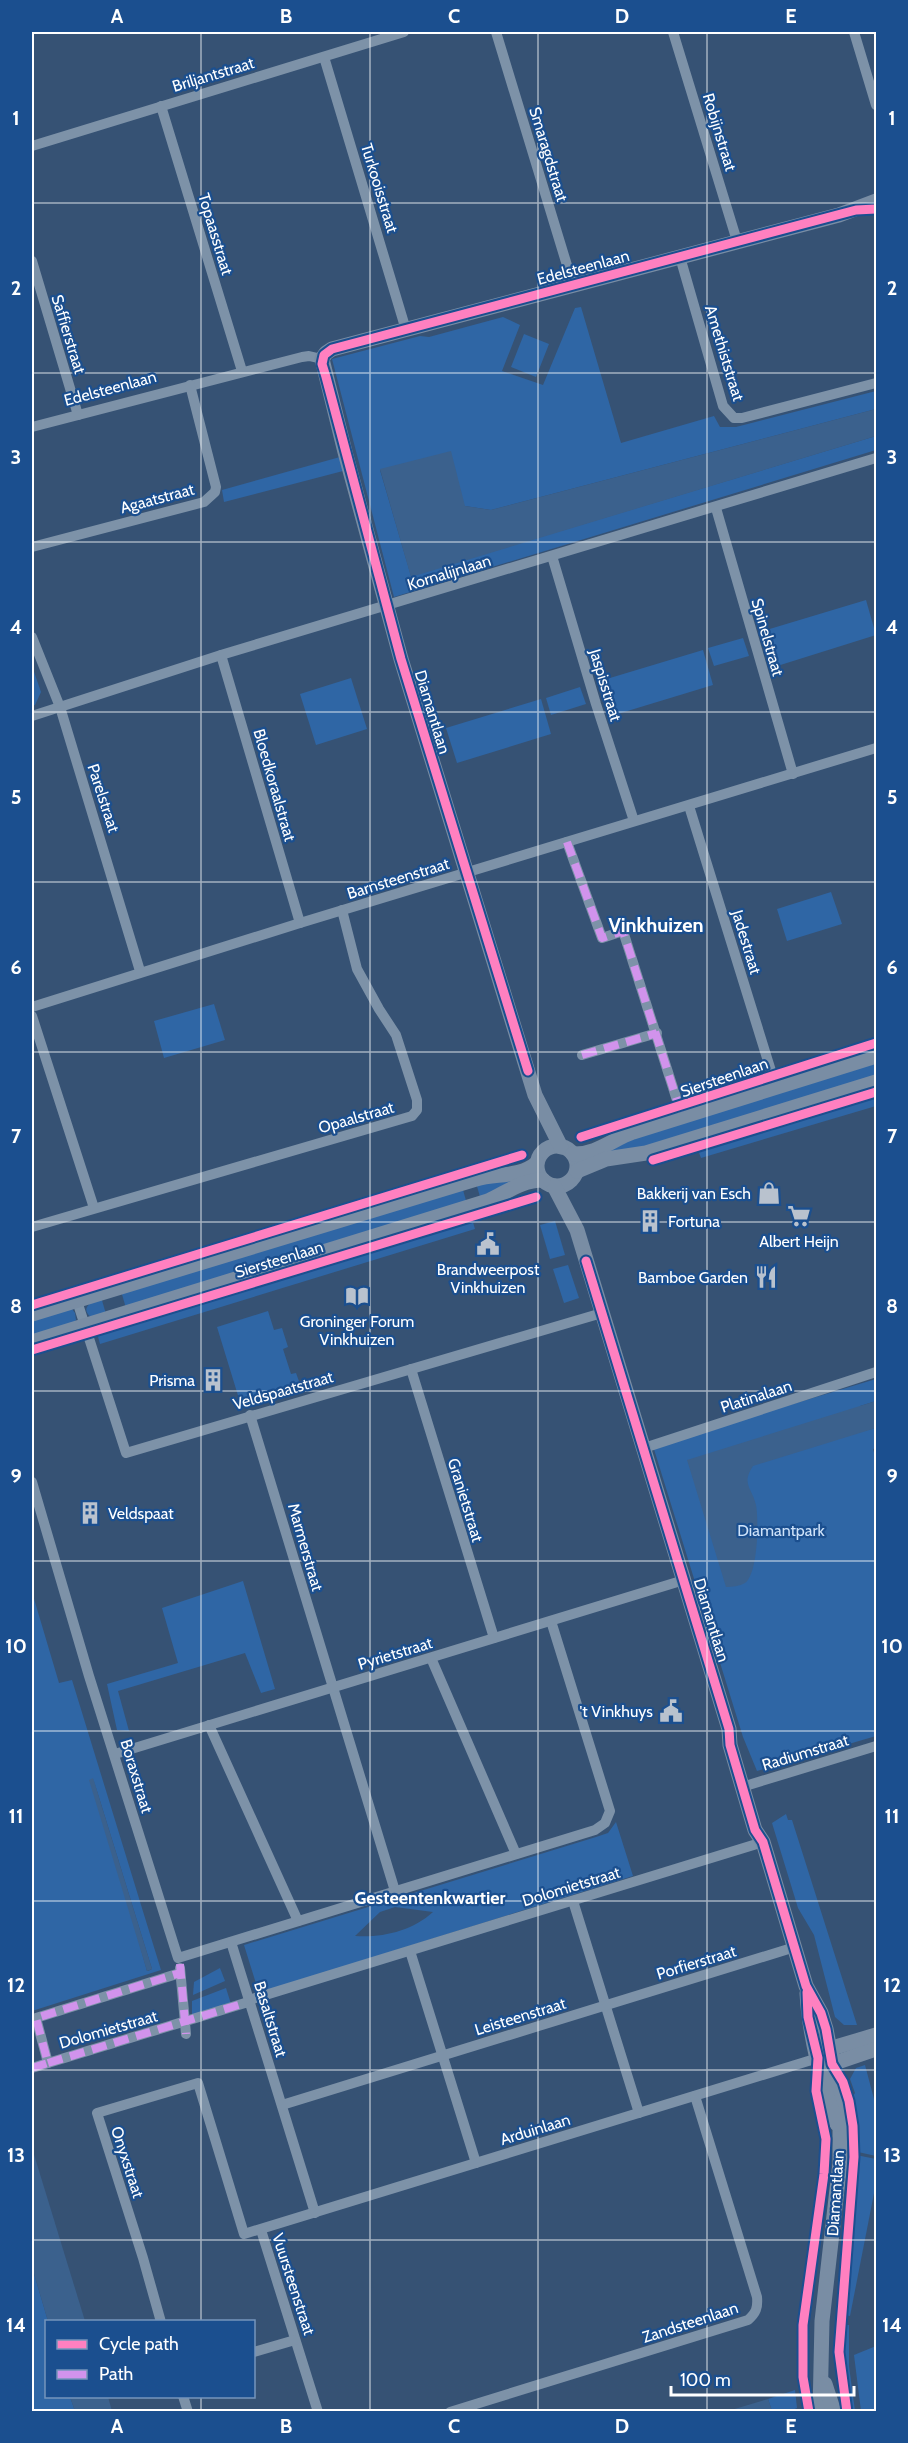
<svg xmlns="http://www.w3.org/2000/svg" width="908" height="2443" font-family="Cabin,sans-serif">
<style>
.green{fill:#2f66a5;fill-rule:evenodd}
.water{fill:#3b618d}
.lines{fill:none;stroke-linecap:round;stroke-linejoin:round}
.street{stroke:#7d92a8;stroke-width:10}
.secondary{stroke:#798da4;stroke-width:15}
.quiet{stroke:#d193ec;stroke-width:8;stroke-dasharray:15 8;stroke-linecap:butt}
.cycleway-casing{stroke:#1b4f8f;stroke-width:13}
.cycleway{stroke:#ff80c0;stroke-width:9}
.grid{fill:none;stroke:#fff;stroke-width:1.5;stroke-opacity:0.55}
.labels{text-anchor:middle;stroke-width:4.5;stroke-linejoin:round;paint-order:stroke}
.street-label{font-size:16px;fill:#fff;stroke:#1b4f8f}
.poi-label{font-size:16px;fill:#fff;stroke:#1b4f8f;text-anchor:end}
.park-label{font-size:16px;fill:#cfe3fa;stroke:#1b4f8f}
.neighbourhood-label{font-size:18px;font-weight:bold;fill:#fff;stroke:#1b4f8f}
.quarter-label{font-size:20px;font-weight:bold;fill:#fff;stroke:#1b4f8f}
.neatline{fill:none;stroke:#fff;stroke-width:2}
.grid-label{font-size:20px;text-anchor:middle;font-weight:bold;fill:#fff}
</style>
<rect width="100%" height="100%" fill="#365274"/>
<g class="green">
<polygon points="581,307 621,443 714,416 720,427 736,427 876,391 876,409 491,510 465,506 380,470 411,576 876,436 876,450 394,597 332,359 420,336 429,337 503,317 520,325 502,371 543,385 575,308"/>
<polygon points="524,334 549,344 536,377 511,367"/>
<polygon points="340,457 343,471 224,502 222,490"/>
<polygon points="866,600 876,635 774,667 763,631"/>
<polygon points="743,638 749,656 714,666 708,648"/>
<polygon points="703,650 713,685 611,716 600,681"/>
<polygon points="32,666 41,692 35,705 32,706"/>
<polygon points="351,678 367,729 316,745 300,694"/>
<polygon points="580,687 586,704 551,715 546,698"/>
<polygon points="541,699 551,734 457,763 446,728"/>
<polygon points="831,892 842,924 787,941 777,909"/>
<polygon points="214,1004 225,1040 164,1058 154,1021"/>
<polygon points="876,1061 876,1079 640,1151 605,1154 619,1142"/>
<polygon points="876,1096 876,1106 701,1158 698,1150"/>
<polygon points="510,1180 511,1183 481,1200 476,1183"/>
<polygon points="463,1190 467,1204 126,1308 121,1291"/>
<polygon points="472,1219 475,1229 100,1344 97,1333"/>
<polygon points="555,1221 565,1255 550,1259 540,1225"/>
<polygon points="568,1265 579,1298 564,1303 553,1269"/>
<path d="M101,1297l5,17 -14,4c-13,-10 -1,-16 9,-21z"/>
<polygon points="72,1309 75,1313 76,1320 71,1325 32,1337 32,1319"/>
<polygon points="268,1311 274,1330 282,1328 288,1347 283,1349 291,1374 296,1373 300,1384 240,1402 217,1327"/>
<polygon points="876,1379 876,1401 860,1406 868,1430 876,1428 876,1448 873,1449 876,1460 876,1736 757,1771 743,1737 653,1446"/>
<polygon points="243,1581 275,1689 261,1693 245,1653 118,1691 129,1731 117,1730 107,1684 178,1663 162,1608"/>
<path d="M32,1592l27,91 13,-3 89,290 -129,41zM93,1778l59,191 -4,2h-1z"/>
<polygon points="786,1814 788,1820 792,1820 857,2025 844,2025 835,2017 814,1935 798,1908 772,1823"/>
<path d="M616,1822l17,54 -374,117 -15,-48 352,-108 12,-4zM395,1907l38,5c-21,19 -51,26 -78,24l25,-24z"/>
<polygon points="220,1968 225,1981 193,1995 194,1982"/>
<polygon points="226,1988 231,2004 192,2016 192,2001"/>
<polygon points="865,2065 874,2099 876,2099 876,2156 858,2152 859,2132 852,2098 855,2093 850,2079 856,2068"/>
<polygon points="856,2155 876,2159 876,2183 850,2316 845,2315"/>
<polygon points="32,2267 48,2321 46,2396 70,2397 75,2411 32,2411"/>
<path d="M843,2325h6v41l6,45h-7c-6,-27 -10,-59 -5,-86z"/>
<polygon points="876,2346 876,2411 861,2411 854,2355"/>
<polygon points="795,2390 797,2408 790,2411 772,2411 768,2399"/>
</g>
<g class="water">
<polygon points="876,409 876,436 411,577 380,469 451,451 465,506 491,510"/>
<path d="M876,1401v27l-123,38c-12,18 -1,22 3,39 3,15 2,69 -11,78 -5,3 -13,4 -19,4l-39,-127z"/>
<polygon points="93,1778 152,1969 147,1971 89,1780"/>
<polygon points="32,2148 85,2321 48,2321 32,2267"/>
<polygon points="70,2397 108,2397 112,2411 75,2411"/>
<polygon points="768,2399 772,2411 728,2411"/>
</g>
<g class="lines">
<g class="street">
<polyline points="496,32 573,285"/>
<polyline points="673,32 737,241"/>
<polyline points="854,32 876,105"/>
<polyline points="324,57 406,330"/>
<polyline points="161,106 242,371"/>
<polyline points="32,146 404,32"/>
<polyline points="680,257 723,406 734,418 742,418 876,383"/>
<polyline points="32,261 78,415"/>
<polyline points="32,427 302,357 309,356 322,359"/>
<polyline points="716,508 793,774"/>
<polyline points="32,547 204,502 215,492 216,487 190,385"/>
<polyline points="552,556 596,704 634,821"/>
<polyline points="32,637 60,707 140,971"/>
<polyline points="221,655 300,923"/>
<polyline points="32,716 221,655 876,458"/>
<polyline points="689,806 776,1087"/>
<polyline points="567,842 602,938 623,931 682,1116"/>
<polyline points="32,1007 300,923 876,748"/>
<polyline points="32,1016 94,1208"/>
<polyline points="582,1055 657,1033"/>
<polyline points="32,1227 412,1116 417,1110 417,1100 396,1035 379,1009 357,969 342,910"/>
<polyline points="77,1301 126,1453 602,1313"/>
<polyline points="411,1369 494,1638"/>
<polyline points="250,1415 395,1891"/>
<polyline points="644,1448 876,1372"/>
<polyline points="32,1482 89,1676 178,1958 595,1830 605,1823 610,1811 551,1621"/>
<polyline points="431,1658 516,1854"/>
<polyline points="209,1725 298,1921"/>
<polyline points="115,1754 684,1580"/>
<polyline points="742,1787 876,1746"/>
<polyline points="573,1901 639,2113"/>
<polyline points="231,1942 315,2213"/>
<polyline points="410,1951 476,2163"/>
<polyline points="180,1968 186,2034"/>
<polyline points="249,2000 763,1842"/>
<polyline points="48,2063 245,2003"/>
<polyline points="32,2068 48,2063 36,2018 180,1973"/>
<polyline points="282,2105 795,1947"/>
<polyline points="261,2230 318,2412"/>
<polyline points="161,2322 143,2258 97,2113 198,2083 244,2234 818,2058"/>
<polyline points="254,2352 295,2340"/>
<polyline points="183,2396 188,2412"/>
<path d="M450,2412l298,-92c8,-7 10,-12 9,-23l-62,-201"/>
</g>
<g class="secondary">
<circle cx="557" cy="1166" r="20"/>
<polyline points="561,1147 535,1095 401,659 345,452 322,359 326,353 332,349 839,215 876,201"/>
<path d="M573,1154c23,1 40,-15 60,-22l243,-76"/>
<polyline points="577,1171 606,1159 646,1153 876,1082"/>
<polyline points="554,1186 577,1230 729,1729 730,1745 755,1830 763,1842 806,1986 821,2013 826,2029 840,2103 840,2163 822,2321 820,2412"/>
<path d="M32,1314l444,-135c21,-6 43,-1 61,-16"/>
<path d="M32,1342l456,-141c18,-8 33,-21 55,-21"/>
<path d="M807,1993c2,39 15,95 30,131"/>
<polyline points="823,2054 829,2049 876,2035"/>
<polyline points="824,2060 832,2064 876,2049"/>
<polyline points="825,2384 834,2412"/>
</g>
<g class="quiet">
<polyline points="567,842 602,938 623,931 682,1116"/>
<polyline points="582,1055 657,1033"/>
<polyline points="180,1964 186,2034"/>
<polyline points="48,2063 245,2003"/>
<polyline points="32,2068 48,2063 36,2018 180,1973"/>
</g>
<g class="cycleway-casing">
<g id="cycleway">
<polyline points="528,1071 401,659 326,377 322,364 324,355 332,349 856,210 876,209"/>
<polyline points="581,1137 876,1043"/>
<polyline points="653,1160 876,1092"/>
<polyline points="586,1261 729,1729 730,1745 755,1830 763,1842 806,1986 821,2013 826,2029 832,2064 843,2082 849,2101 853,2126 854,2157 839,2352 847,2412"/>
<polyline points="32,1305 522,1155"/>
<polyline points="32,1350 536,1197"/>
<polyline points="807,1992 808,2017 818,2058 816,2091 826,2139 824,2174 803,2325 803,2377 809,2412"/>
</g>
</g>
<use href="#cycleway" class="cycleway"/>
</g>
<path class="grid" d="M201,32v2290M370,32v2380M538,32v2380M707,32v2380M32,203h844M32,373h844M32,542h844M32,712h844M32,882h844M32,1052h844M32,1222h844M32,1391h844M32,1561h844M32,1731h844M32,1901h844M32,2070h844M32,2240h844M201,2396v16"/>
<defs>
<g id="shop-bare" transform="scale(1.8)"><path d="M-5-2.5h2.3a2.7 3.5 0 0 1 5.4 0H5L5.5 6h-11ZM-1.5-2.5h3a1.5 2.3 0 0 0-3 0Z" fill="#b9c2ce" stroke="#1b4f8f" stroke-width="2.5" paint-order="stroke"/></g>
<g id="supermarket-bare" transform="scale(1.8)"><path d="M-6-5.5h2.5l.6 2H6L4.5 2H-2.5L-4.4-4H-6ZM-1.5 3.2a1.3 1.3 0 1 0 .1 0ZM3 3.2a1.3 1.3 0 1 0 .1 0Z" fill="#b9c2ce" stroke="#1b4f8f" stroke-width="2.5" paint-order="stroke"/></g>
<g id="building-bare" transform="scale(1.8)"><path d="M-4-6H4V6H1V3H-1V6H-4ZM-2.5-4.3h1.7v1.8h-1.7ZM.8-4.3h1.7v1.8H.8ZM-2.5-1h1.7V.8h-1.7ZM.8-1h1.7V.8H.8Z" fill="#b9c2ce" stroke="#1b4f8f" stroke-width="2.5" paint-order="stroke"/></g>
<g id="civic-bare" transform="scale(1.8)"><path d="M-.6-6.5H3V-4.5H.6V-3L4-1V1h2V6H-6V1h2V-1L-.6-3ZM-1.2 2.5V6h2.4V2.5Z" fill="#b9c2ce" stroke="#1b4f8f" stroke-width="2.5" paint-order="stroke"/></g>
<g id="restaurant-bare" transform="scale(1.8)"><path d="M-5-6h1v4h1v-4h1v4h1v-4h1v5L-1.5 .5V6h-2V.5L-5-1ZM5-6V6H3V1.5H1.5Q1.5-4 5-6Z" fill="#b9c2ce" stroke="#1b4f8f" stroke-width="2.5" paint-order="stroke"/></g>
<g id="library-bare" transform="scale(1.8)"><path d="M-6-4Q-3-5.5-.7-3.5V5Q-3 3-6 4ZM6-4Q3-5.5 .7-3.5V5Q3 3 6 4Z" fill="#b9c2ce" stroke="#1b4f8f" stroke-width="2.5" paint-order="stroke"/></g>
</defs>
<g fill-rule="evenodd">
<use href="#shop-bare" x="769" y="1193"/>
<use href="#supermarket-bare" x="799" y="1216"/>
<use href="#building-bare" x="650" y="1221"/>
<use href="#civic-bare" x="488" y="1244"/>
<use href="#restaurant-bare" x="766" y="1277"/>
<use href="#library-bare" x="357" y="1296"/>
<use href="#building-bare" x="213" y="1380"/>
<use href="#building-bare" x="90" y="1513"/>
<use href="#civic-bare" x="671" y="1711"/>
</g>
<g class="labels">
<g class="street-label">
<text transform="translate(213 74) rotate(-17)" y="6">Briljantstraat</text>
<text transform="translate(720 132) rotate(73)" y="6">Robijnstraat</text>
<text transform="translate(549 154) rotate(73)" y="6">Smaragdstraat</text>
<text transform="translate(380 188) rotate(73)" y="6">Turkooisstraat</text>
<text transform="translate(216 234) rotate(73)" y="6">Topaasstraat</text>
<text transform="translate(583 267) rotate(-15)" y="6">Edelsteenlaan</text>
<text transform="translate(69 334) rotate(73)" y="6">Saffierstraat</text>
<text transform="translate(725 353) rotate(73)" y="6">Amethiststraat</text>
<text transform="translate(110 388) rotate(-15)" y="6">Edelsteenlaan</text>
<text transform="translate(157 498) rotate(-15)" y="6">Agaatstraat</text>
<text transform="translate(449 572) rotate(-17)" y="6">Kornalijnlaan</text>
<text transform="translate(768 637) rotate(74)" y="6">Spinelstraat</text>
<text transform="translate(606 685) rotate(73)" y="6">Jaspisstraat</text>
<text transform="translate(433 712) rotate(73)" y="6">Diamantlaan</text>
<text transform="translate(275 785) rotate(74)" y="6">Bloedkoraalstraat</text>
<text transform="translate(104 798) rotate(72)" y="6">Parelstraat</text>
<text transform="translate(398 878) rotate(-17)" y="6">Barnsteenstraat</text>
<text transform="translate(747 942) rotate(73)" y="6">Jadestraat</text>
<text transform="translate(724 1077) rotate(-19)" y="6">Siersteenlaan</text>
<text transform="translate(356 1117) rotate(-16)" y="6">Opaalstraat</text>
<text transform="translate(279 1259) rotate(-17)" y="6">Siersteenlaan</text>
<text transform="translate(283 1390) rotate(-16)" y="6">Veldspaatstraat</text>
<text transform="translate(756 1396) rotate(-18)" y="6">Platinalaan</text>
<text transform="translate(466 1500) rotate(73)" y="6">Granietstraat</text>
<text transform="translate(306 1547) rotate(74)" y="6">Marmerstraat</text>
<text transform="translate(712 1620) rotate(73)" y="6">Diamantlaan</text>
<text transform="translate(395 1653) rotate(-17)" y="6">Pyrietstraat</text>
<text transform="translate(805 1752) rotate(-17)" y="6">Radiumstraat</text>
<text transform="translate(137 1776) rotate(73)" y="6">Boraxstraat</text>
<text transform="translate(571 1886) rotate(-17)" y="6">Dolomietstraat</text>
<text transform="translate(696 1962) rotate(-17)" y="6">Porfierstraat</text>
<text transform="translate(520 2016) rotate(-17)" y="6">Leisteenstraat</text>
<text transform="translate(271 2019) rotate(73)" y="6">Basaltstraat</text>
<text transform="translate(108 2029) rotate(-16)" y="6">Dolomietstraat</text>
<text transform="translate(535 2129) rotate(-17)" y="6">Arduinlaan</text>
<text transform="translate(128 2162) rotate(72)" y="6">Onyxstraat</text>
<text transform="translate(835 2193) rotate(-86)" y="6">Diamantlaan</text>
<text transform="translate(294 2284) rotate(72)" y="6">Vuursteenstraat</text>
<text transform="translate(690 2322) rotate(-18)" y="6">Zandsteenlaan</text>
</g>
<g class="poi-label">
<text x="751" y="1199">Bakkerij van Esch</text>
<text x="668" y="1227" text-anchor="start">Fortuna</text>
<text x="799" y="1247" text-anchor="middle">Albert Heijn</text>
<text x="488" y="1275" text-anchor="middle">Brandweerpost<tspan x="488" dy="18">Vinkhuizen</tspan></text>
<text x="748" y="1283">Bamboe Garden</text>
<text x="357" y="1327" text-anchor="middle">Groninger Forum<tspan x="357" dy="18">Vinkhuizen</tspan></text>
<text x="195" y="1386">Prisma</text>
<text x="108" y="1519" text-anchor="start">Veldspaat</text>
<text x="653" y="1717">'t Vinkhuys</text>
</g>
<g class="park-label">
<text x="781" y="1536">Diamantpark</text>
</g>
<g class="neighbourhood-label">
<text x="430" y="1904">Gesteentenkwartier</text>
</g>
<g class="quarter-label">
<text x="656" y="932">Vinkhuizen</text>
</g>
</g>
<rect width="908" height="2443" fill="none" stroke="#1b4f8f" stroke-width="66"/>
<rect x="45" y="2320" width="210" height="78" fill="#1b4f8f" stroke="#7695bc" stroke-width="1.5"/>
<rect x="57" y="2340" width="30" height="9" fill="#ff80c0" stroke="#7695bc" stroke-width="1.5"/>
<text x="99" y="2350" font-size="18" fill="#ffffff">Cycle path</text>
<rect x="57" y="2370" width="30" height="9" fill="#d193ec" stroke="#7695bc" stroke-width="1.5"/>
<text x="99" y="2380" font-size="18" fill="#ffffff">Path</text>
<path d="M671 2386v9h183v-9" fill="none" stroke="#ffffff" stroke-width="3"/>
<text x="680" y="2386" font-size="18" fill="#ffffff" stroke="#1b4f8f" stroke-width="4.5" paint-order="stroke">100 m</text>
<rect x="33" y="33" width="842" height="2377" class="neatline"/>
<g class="grid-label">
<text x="117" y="23">A</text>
<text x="286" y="23">B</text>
<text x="454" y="23">C</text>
<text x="622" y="23">D</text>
<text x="791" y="23">E</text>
<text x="16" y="125">1</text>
<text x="892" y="125">1</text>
<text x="16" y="295">2</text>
<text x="892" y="295">2</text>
<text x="16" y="464">3</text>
<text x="892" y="464">3</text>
<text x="16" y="634">4</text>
<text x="892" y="634">4</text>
<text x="16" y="804">5</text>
<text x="892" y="804">5</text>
<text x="16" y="974">6</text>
<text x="892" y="974">6</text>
<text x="16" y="1143">7</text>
<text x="892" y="1143">7</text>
<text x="16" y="1313">8</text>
<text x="892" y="1313">8</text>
<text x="16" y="1483">9</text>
<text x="892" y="1483">9</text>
<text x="16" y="1653">10</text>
<text x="892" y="1653">10</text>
<text x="16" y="1823">11</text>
<text x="892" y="1823">11</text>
<text x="16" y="1992">12</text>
<text x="892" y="1992">12</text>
<text x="16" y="2162">13</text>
<text x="892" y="2162">13</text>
<text x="16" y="2332">14</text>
<text x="892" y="2332">14</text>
<text x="117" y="2433">A</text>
<text x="286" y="2433">B</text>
<text x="454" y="2433">C</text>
<text x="622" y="2433">D</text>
<text x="791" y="2433">E</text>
</g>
</svg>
